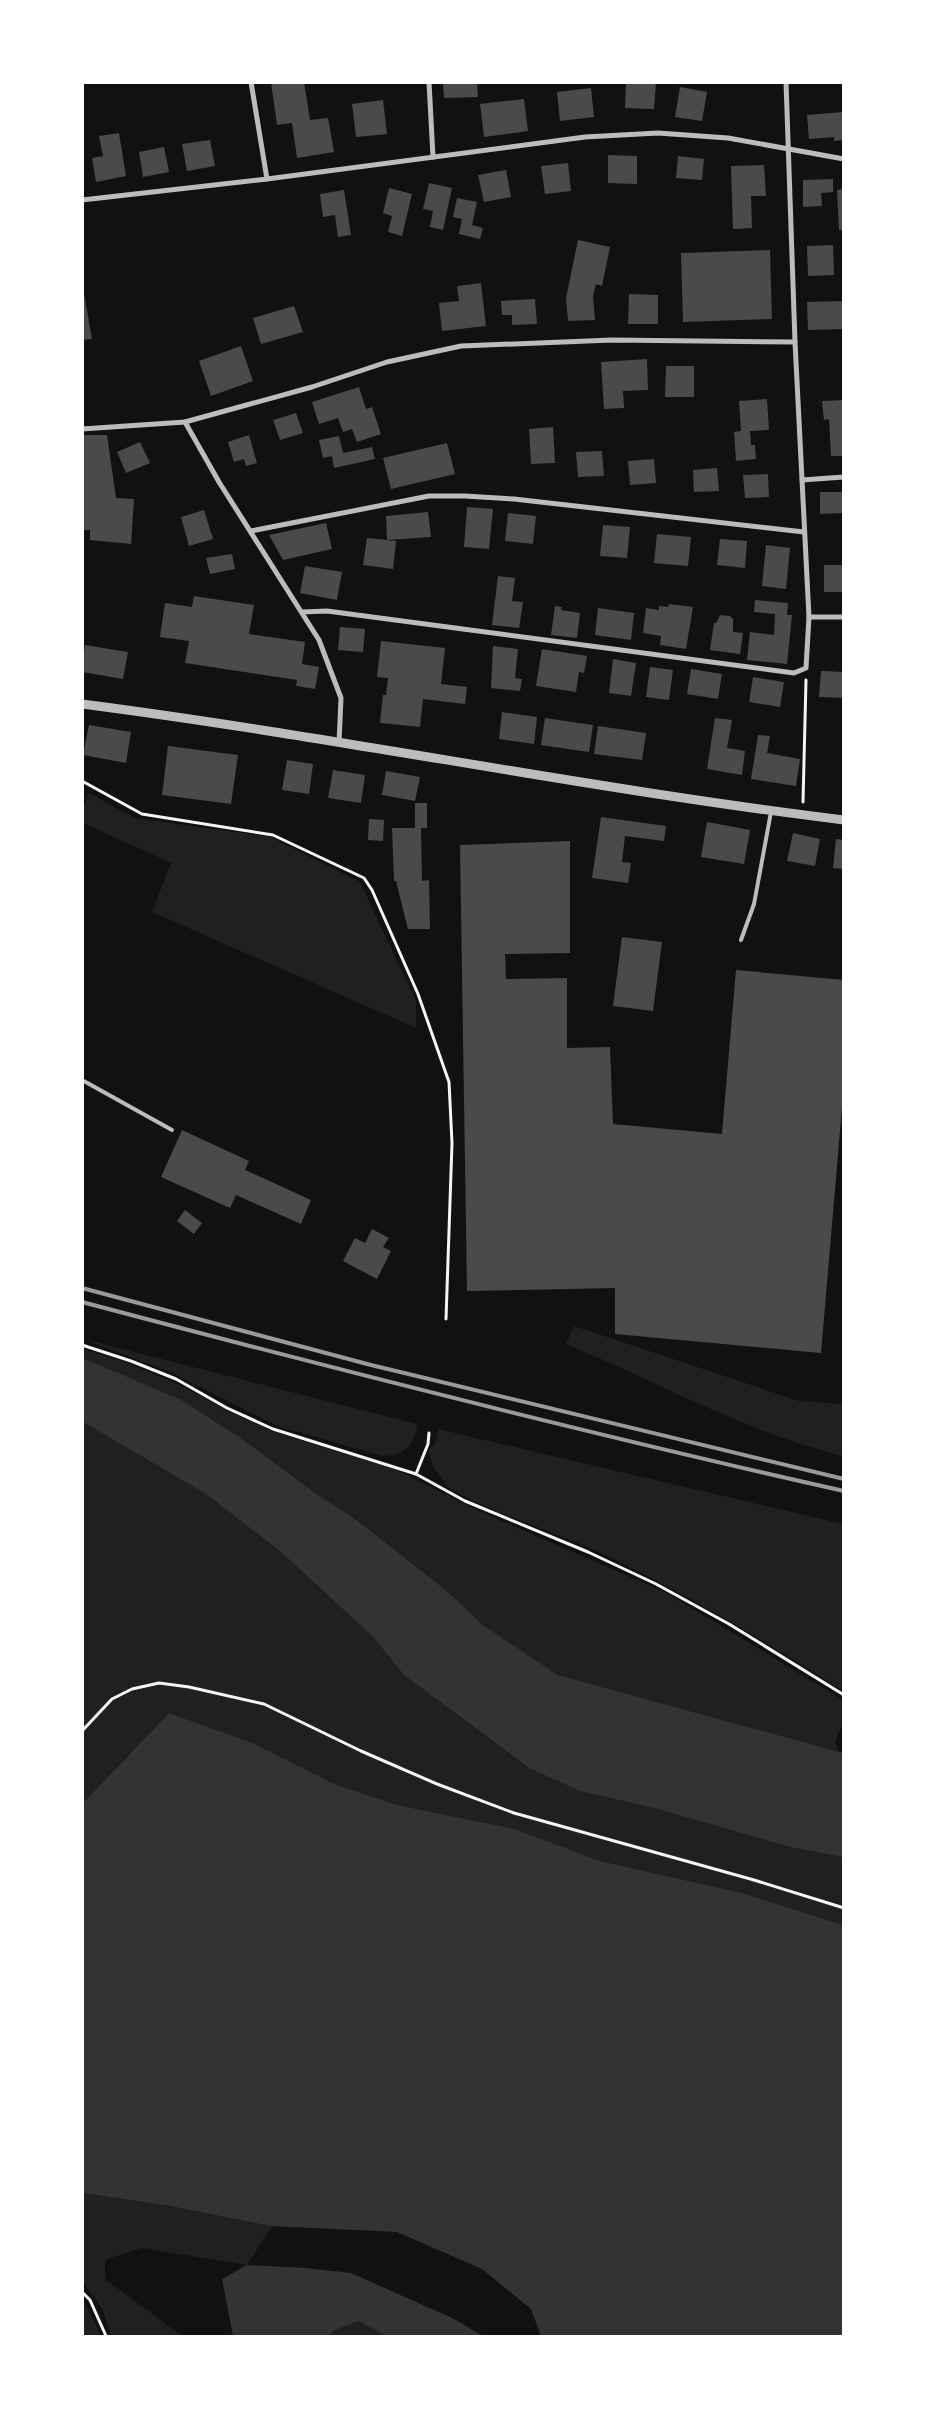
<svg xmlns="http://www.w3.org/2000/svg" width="926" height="2419" font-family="'Alegreya Sans',sans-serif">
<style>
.green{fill:#202020}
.water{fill:#333}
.building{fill:#4a4a4a}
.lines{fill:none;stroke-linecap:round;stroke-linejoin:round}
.path{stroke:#f5f5f5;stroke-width:3}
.service{stroke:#bcbcbc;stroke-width:4}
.minor{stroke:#bcbcbc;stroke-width:5}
.tertiary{stroke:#bcbcbc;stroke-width:9}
.rail{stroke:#9a9a9a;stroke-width:4}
</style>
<rect width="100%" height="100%" fill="#111"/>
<g class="green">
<polygon points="89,793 135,818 271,837 360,882 416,1001 416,1028 152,912 171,863 83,823 83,809"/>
<path d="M574,1326l225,75 44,3v52c-96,-23 -185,-74 -277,-112z"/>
<path d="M83,1339l334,85c-3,23 -12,31 -34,32l-106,-30 -104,-53z"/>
<polygon points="83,1349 128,1363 178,1384 226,1410 274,1432 394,1469 477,1510 667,1593 843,1700 843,1722 835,1742 839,1752 558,1675 483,1625 447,1591 354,1518 127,1378 83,1358"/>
<polygon points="83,1422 206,1494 281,1552 372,1636 404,1675 529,1768 580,1791 658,1809 790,1847 843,1857 843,1925 742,1893 600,1861 515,1829 397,1805 334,1784 250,1742 169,1713 83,1803"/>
<path d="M438,1429l405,95v167c-78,-50 -156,-97 -240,-137 -51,-24 -107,-39 -156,-67l-14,-21 -5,-15 8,-8z"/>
<polygon points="82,2193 170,2206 272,2226 247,2265 141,2248 105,2260 105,2279 182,2336 111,2336 103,2310 83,2282"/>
<polygon points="83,2300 99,2331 99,2336 83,2336"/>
<polygon points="358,2321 384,2333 387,2336 329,2336 333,2331"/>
</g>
<g class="water">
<polygon points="83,1358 181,1400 239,1437 319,1496 354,1518 447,1591 483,1625 558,1675 843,1753 843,1857 790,1847 658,1809 580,1791 529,1768 404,1675 372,1636 281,1552 206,1494 83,1422"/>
<polygon points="169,1713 250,1742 334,1784 397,1805 515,1829 600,1861 742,1893 843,1925 843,2336 541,2336 531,2309 482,2269 397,2232 271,2226 170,2206 83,2193 83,1803"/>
<polygon points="247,2265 306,2268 351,2273 452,2318 483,2336 387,2336 358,2321 333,2331 329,2336 233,2336 222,2279"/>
</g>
<g class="building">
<polygon points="271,82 304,82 310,120 328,118 334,152 297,158 292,123 277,125"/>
<polygon points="443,82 477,82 478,97 444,98"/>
<polygon points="626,82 656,82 654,109 625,108"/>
<polygon points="680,87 707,92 702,121 675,117"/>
<polygon points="591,88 594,117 560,121 557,92"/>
<polygon points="524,99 528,131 484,137 480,104"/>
<polygon points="383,100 387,134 356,137 352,104"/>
<polygon points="844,112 844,140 834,141 834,137 809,139 807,115"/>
<polygon points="119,133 126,176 96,182 92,158 103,156 99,136"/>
<polygon points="210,140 215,166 187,171 182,144"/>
<polygon points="164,147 169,172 143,177 139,152"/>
<polygon points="608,155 637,156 637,184 608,183"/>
<polygon points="678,156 704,159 702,180 676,178"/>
<polygon points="568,163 571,191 545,194 541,166"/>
<polygon points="764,165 766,196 751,196 752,228 733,229 731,166"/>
<polygon points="506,170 511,197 484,202 478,175"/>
<polygon points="833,179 833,192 821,193 822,206 803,207 803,180"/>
<polygon points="429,183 452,188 443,230 430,227 433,211 423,209"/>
<polygon points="389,188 412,194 402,236 388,232 392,216 383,213"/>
<polygon points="844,189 844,230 839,230 837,190"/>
<polygon points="344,190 351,235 338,237 335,215 323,217 320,194"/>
<polygon points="457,198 477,202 472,225 483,228 480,239 459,234 462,219 453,217"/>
<polygon points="578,240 610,247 602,286 596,284 593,296 595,320 568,321 566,298"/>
<polygon points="833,245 834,275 808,276 807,246"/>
<polygon points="770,250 772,319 683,322 681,253"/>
<polygon points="82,282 92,339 82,340"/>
<polygon points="481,283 486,326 442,331 439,303 459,301 457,286"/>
<polygon points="629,294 658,295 658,324 628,324"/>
<polygon points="535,299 537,324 512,325 512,315 502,315 501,301"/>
<polygon points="844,301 844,329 808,330 807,302"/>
<polygon points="294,306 303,332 261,344 253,318"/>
<polygon points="241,346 253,381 211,396 199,361"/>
<polygon points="647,359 648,390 623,391 624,408 604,409 601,362"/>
<polygon points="666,366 694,366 694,397 665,397"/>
<polygon points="359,387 366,409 372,407 381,434 357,442 352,429 343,432 338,418 319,424 312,402"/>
<polygon points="767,399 769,430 750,431 751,445 755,445 756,459 736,461 734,432 741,431 739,401"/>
<polygon points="844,400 844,456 831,456 829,419 824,420 822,401"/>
<polygon points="296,413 303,433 280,440 273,420"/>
<polygon points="553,427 555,463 531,464 529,429"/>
<polygon points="82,435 107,435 116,498 134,499 131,544 90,540 90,530 82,530"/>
<polygon points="249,435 257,463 246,466 244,459 234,462 228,442"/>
<polygon points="339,436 343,453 372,447 375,459 334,468 332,456 323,458 319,440"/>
<polygon points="140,442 150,463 126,473 117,452"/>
<polygon points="447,443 455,474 391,489 383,458"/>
<polygon points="602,451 604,476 578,477 576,452"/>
<polygon points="654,459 656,483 630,485 628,461"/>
<polygon points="717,468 719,491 694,492 693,470"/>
<polygon points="768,474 769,497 745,498 743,475"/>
<polygon points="820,492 844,492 844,513 820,514"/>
<polygon points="467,507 493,509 489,549 464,547"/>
<polygon points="204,510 213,539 189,546 181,517"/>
<polygon points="428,512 431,537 387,540 386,516"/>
<polygon points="508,513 536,516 533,544 505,541"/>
<polygon points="326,523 332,549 283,560 269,535"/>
<polygon points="603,525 630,527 627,558 600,556"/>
<polygon points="657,534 691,537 688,566 654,563"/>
<polygon points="367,538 396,541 393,569 363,565"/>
<polygon points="720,539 747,541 745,568 717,565"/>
<polygon points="766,545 790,548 786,589 762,586"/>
<polygon points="232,554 235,569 210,574 206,558"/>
<rect x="824" y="565" width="20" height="27"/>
<polygon points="305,566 342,572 337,600 300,593"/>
<polygon points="498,576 515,578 512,601 523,602 519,628 492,625"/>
<polygon points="194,596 254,605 249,634 305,642 302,664 319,667 315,689 296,686 297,680 185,663 189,641 160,637 165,603 192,607"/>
<polygon points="755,600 788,603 787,615 792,615 787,664 747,660 750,632 774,635 775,614 754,612"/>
<polygon points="669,604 693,607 686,649 660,645 661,636 643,633 646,608 659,610 659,606 668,607"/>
<polygon points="555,606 562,607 561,610 580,613 577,638 551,635"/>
<polygon points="598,608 634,613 631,640 595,635"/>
<polygon points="720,615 730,616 733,619 733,632 743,633 740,654 710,650 714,623 716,623"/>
<polygon points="340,627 365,629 363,652 338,650"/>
<polygon points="381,641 445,648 441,684 467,687 465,704 423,699 420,727 380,723 383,695 386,695 388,678 377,677"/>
<polygon points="85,645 128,652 123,679 82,672"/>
<polygon points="493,646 518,649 515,678 522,679 520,691 491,688"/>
<polygon points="542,649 587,656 584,673 579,672 576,692 536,686"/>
<polygon points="613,659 636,663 631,696 609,693"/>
<polygon points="650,667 673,670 669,700 646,697"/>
<polygon points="691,669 722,674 718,699 687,694"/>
<polygon points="821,671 844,672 844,698 819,697"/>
<polygon points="753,677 784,682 780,707 749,702"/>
<polygon points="502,712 537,717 534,744 499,739"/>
<polygon points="545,718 593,725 589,752 541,745"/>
<polygon points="715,718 732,720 727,748 745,751 742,775 707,769"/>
<polygon points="89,725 131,732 126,763 83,755"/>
<polygon points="598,726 646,733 642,760 594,754"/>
<polygon points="758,735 770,736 767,753 800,759 796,786 751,779"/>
<polygon points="168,746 238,755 231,804 162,795"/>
<polygon points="287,760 313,764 309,794 282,790"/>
<polygon points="333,770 365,775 361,803 328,798"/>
<polygon points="386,771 420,777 415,801 382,795"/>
<polygon points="415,803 427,803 427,828 421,828 422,881 429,880 430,929 408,929 396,881 394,881 392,828 415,828"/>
<polygon points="601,817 666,826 664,841 625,836 622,862 631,863 628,883 592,878"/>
<polygon points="369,819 384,820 383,841 368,840"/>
<polygon points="707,822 750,830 744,864 701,857"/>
<polygon points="793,833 820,839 815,866 787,861"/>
<polygon points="836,839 844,840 844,869 833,868"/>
<polygon points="570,841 570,953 505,954 506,979 567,978 567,1048 610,1047 613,1124 722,1134 736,970 844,980 844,1084 821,1353 615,1334 615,1288 467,1291 460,845"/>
<polygon points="622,937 662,942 653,1011 613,1006"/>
<polygon points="182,1130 249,1161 245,1170 311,1200 301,1224 236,1195 230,1208 161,1177"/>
<polygon points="185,1210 202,1223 194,1234 177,1221"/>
<polygon points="372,1229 389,1238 383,1247 391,1251 377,1279 343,1261 355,1238 365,1243"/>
</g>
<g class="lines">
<g class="path">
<polyline points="82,781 142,814 273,835 364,878 372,890 418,994 449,1082 452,1143 446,1319"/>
<polyline points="803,802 806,680"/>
<polyline points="82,1345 131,1361 176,1379 227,1408 273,1429 416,1474 465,1501 588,1552 656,1584 729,1624 844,1695"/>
<polyline points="416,1474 428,1444 429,1433"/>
<polyline points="82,1731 112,1699 132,1689 159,1683 189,1687 264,1704 361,1751 437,1784 514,1813 754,1880 844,1908"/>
<polyline points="82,2292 90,2300 106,2336"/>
</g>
<g class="service">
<polyline points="741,940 754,904 771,812"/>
<polyline points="82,1080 172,1130"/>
</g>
<g class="minor">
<polyline points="251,82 267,179"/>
<polyline points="429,82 433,157"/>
<polyline points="82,200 267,179 585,137 658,133 728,138 844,159"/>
<polyline points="185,422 219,482 319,640 341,698 339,743"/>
<polyline points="82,429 185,422 312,387 387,362 461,346 612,340 795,342"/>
<polyline points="802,480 844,477"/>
<polyline points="251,531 429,496 465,496 514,499 804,532"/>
<polyline points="302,612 327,611 794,673 806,668 809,617 795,342 786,82"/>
<polyline points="809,617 844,617"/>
</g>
<path class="tertiary" d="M82,704c255,33 507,85 762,116"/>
<g class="rail">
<polyline points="82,1288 371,1365 844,1479"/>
<path d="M82,1302c253,67 507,132 762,189"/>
</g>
</g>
<rect width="926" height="2419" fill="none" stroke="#ffffff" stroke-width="168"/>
</svg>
